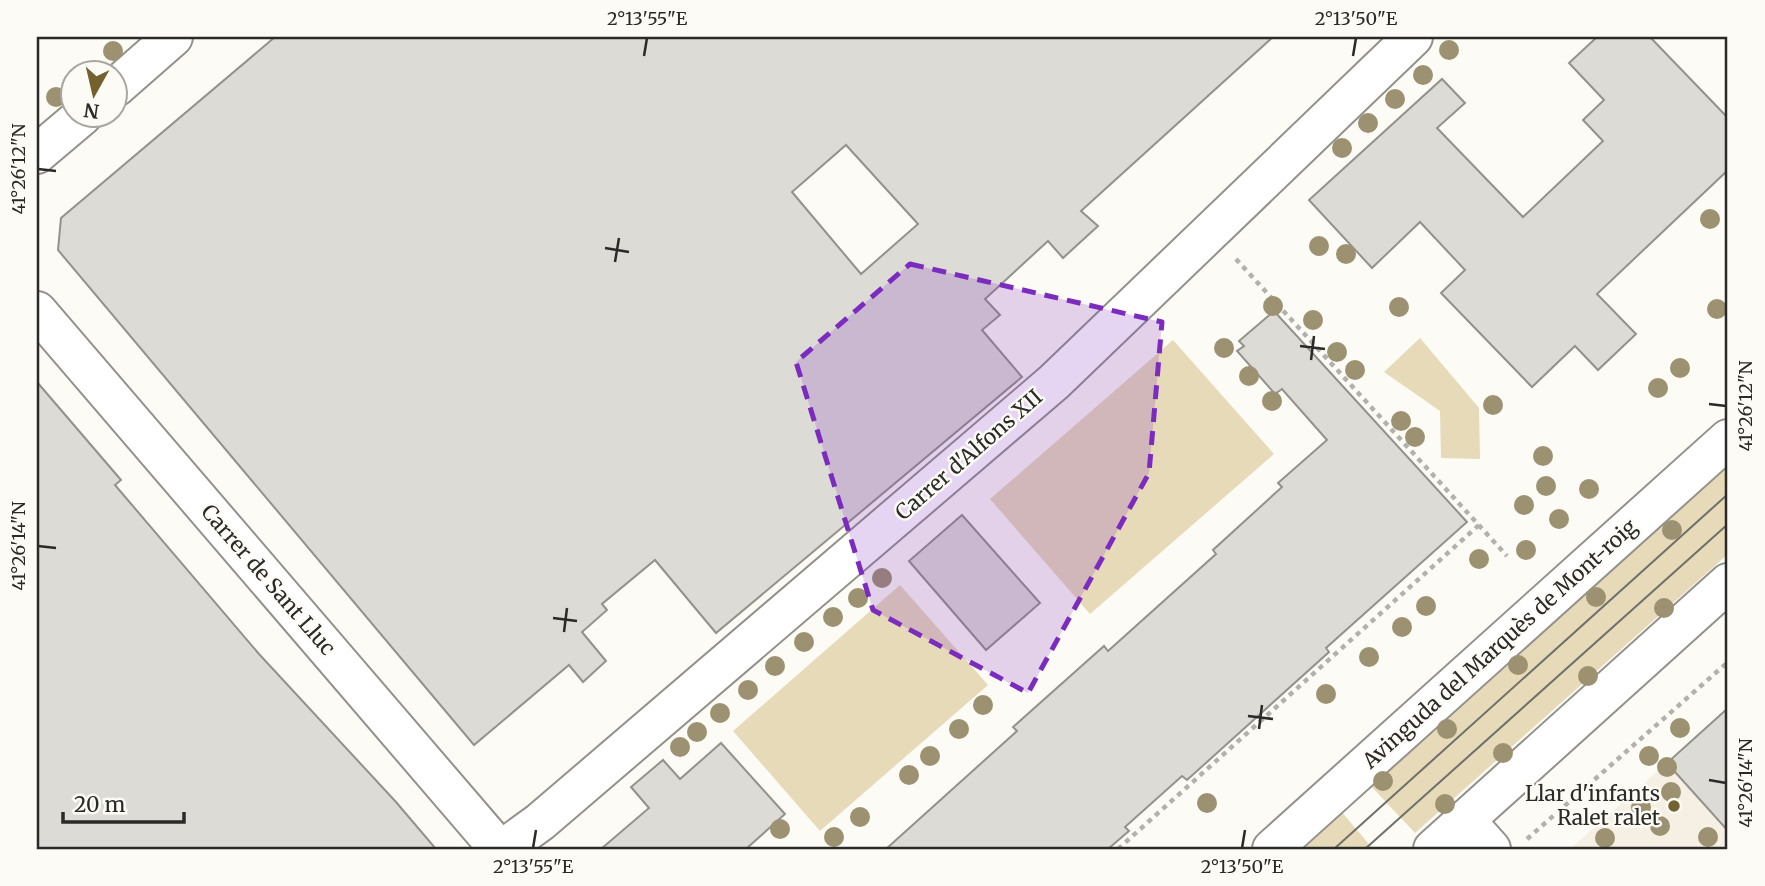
<svg xmlns="http://www.w3.org/2000/svg" width="1765" height="886" font-family="Merriweather,serif">
<style>
.built{fill:#f5f0e3}
.green{fill:#e6dab8}
.building{fill:#dddbd5;stroke:#93918b;stroke-width:2;fill-rule:evenodd}
.lines{fill:none;stroke-linecap:round;stroke-linejoin:round}
.minor-casing{stroke:#93918b;stroke-width:42}
.path{stroke:#b3b1ad;stroke-width:4.5;stroke-dasharray:5 5;stroke-linecap:butt}
.minor{stroke:#fff;stroke-width:38}
.tram{stroke:#6f6f6b;stroke-width:2}
.tree{fill:#9c9171}
.marked{fill:#7b2cbf;fill-opacity:0.2;stroke:#7b2cbf;stroke-width:5;stroke-dasharray:14 9;stroke-linejoin:round}
.ticks{fill:none;stroke:#2a2a28;stroke-width:2.5}
.poi-dot{fill:#73612f;stroke:#fdfbf5;stroke-width:2.5}
.labels{text-anchor:middle;stroke-width:5;stroke-linejoin:round;paint-order:stroke}
.street-label{font-size:21px;fill:#2a2a28;stroke:#fdfbf5}
.poi-label{font-size:21px;fill:#2a2a28;stroke:#fdfbf5;text-anchor:end}
.neatline{fill:none;stroke:#2a2a28;stroke-width:2.5}
.ticks-label{font-size:18px;text-anchor:middle;fill:#2a2a28}
</style>
<rect width="100%" height="100%" fill="#fdfbf5"/>
<polygon class="built" points="1728,708 1728,849 1570,849 1667,763"/>
<g class="green">
<polygon points="1420,338 1479,408 1480,459 1441,458 1440,411 1384,372"/>
<polygon points="1173,340 1274,454 1090,614 990,499"/>
<polygon points="1728,463 1728,554 1415,833 1370,785"/>
<polygon points="900,585 988,685 820,831 733,731"/>
<polygon points="1340,810 1373,849 1297,849"/>
</g>
<g class="building">
<path d="M275,37h998l-192,174 17,15 -35,32 -15,-17 -63,58 15,16 -18,15 40,47 -306,256 -61,-73 -53,44 5,6 -25,22 24,29 -23,21 -14,-17 -95,80 -416,-495 3,-32zM846,145l72,79 -57,50 -69,-82z"/>
<polygon points="1597,37 1650,37 1728,118 1728,170 1597,294 1636,334 1598,370 1575,346 1532,387 1441,293 1465,270 1420,222 1372,268 1309,200 1442,79 1465,103 1437,128 1523,217 1603,141 1583,120 1604,100 1569,63"/>
<polygon points="1274,311 1467,522 1326,648 1329,652 1187,780 1182,776 1125,827 1129,831 1108,849 886,849 1017,731 1013,727 1104,646 1108,651 1216,554 1213,550 1282,487 1278,483 1327,440 1282,389 1275,394 1237,351 1244,346 1239,341"/>
<polygon points="37,382 121,480 115,485 259,654 396,802 436,849 37,849"/>
<polygon points="962,515 1040,603 986,650 909,561"/>
<polygon points="1728,708 1728,831 1667,763"/>
<polygon points="721,743 785,814 746,849 601,849 649,808 631,787 663,760 680,779"/>
</g>
<g class="lines">
<g class="minor-casing">
<g id="minor">
<polyline points="116,87 173,37"/>
<polyline points="37,154 82,116"/>
<polyline points="37,311 499,849"/>
<polyline points="1466,821 1491,849"/>
<polyline points="503,849 540,822 1054,382 1413,37"/>
<polyline points="1272,849 1728,439"/>
<polyline points="1433,849 1728,583"/>
</g>
</g>
<g class="path">
<polyline points="1236,259 1507,556"/>
<polyline points="1527,839 1728,662"/>
<polyline points="1118,849 1479,525"/>
</g>
<use href="#minor" class="minor"/>
<g class="tram">
<polyline points="1334,849 1728,494"/>
<polyline points="1365,849 1728,524"/>
</g>
</g>
<g class="tree">
<circle cx="1449" cy="50" r="10"/>
<circle cx="113" cy="51" r="10"/>
<circle cx="1423" cy="75" r="10"/>
<circle cx="56" cy="97" r="10"/>
<circle cx="1395" cy="99" r="10"/>
<circle cx="1368" cy="123" r="10"/>
<circle cx="1342" cy="148" r="10"/>
<circle cx="1710" cy="219" r="10"/>
<circle cx="1319" cy="246" r="10"/>
<circle cx="1346" cy="254" r="10"/>
<circle cx="1273" cy="306" r="10"/>
<circle cx="1399" cy="307" r="10"/>
<circle cx="1717" cy="309" r="10"/>
<circle cx="1313" cy="320" r="10"/>
<circle cx="1224" cy="348" r="10"/>
<circle cx="1337" cy="352" r="10"/>
<circle cx="1680" cy="368" r="10"/>
<circle cx="1355" cy="370" r="10"/>
<circle cx="1249" cy="376" r="10"/>
<circle cx="1658" cy="388" r="10"/>
<circle cx="1272" cy="401" r="10"/>
<circle cx="1493" cy="405" r="10"/>
<circle cx="1401" cy="421" r="10"/>
<circle cx="1415" cy="437" r="10"/>
<circle cx="1543" cy="456" r="10"/>
<circle cx="1546" cy="486" r="10"/>
<circle cx="1589" cy="489" r="10"/>
<circle cx="1524" cy="505" r="10"/>
<circle cx="1559" cy="519" r="10"/>
<circle cx="1672" cy="530" r="10"/>
<circle cx="1526" cy="550" r="10"/>
<circle cx="1479" cy="559" r="10"/>
<circle cx="882" cy="578" r="10"/>
<circle cx="1596" cy="597" r="10"/>
<circle cx="858" cy="598" r="10"/>
<circle cx="1426" cy="606" r="10"/>
<circle cx="1664" cy="608" r="10"/>
<circle cx="833" cy="617" r="10"/>
<circle cx="1402" cy="627" r="10"/>
<circle cx="804" cy="642" r="10"/>
<circle cx="1369" cy="657" r="10"/>
<circle cx="1518" cy="665" r="10"/>
<circle cx="775" cy="666" r="10"/>
<circle cx="1588" cy="676" r="10"/>
<circle cx="748" cy="690" r="10"/>
<circle cx="1326" cy="694" r="10"/>
<circle cx="983" cy="705" r="10"/>
<circle cx="720" cy="713" r="10"/>
<circle cx="1680" cy="728" r="10"/>
<circle cx="959" cy="729" r="10"/>
<circle cx="1447" cy="729" r="10"/>
<circle cx="697" cy="732" r="10"/>
<circle cx="680" cy="747" r="10"/>
<circle cx="1503" cy="753" r="10"/>
<circle cx="930" cy="756" r="10"/>
<circle cx="1649" cy="756" r="10"/>
<circle cx="1667" cy="767" r="10"/>
<circle cx="909" cy="775" r="10"/>
<circle cx="1383" cy="781" r="10"/>
<circle cx="1671" cy="792" r="10"/>
<circle cx="1207" cy="803" r="10"/>
<circle cx="1445" cy="804" r="10"/>
<circle cx="1641" cy="807" r="10"/>
<circle cx="860" cy="817" r="10"/>
<circle cx="1660" cy="826" r="10"/>
<circle cx="780" cy="829" r="10"/>
<circle cx="834" cy="837" r="10"/>
<circle cx="1708" cy="837" r="10"/>
<circle cx="1605" cy="838" r="10"/>
</g>
<path class="marked" d="M910,264l252,58 -13,151 -121,220 -155,-83 -77,-248z"/>
<path class="ticks" d="M644,56l3,-18M1353,56l3,-18M38,169l18,2M605,248l24,4M615,262l4,-24M1300,346l25,3M1311,360l3,-24M1709,404l17,2M38,546l18,2M553,618l24,3M564,632l3,-24M1248,716l25,3M1259,729l3,-24M1709,780l17,3M533,848l3,-18M1242,848l3,-18"/>
<circle class="poi-dot" cx="1674" cy="806" r="7"/>
<g class="labels">
<g class="street-label">
<text transform="translate(969 455) rotate(-41)" y="7">Carrer d'Alfons XII</text>
<text transform="translate(268 580) rotate(49)" y="7">Carrer de Sant Lluc</text>
<text transform="translate(1500 644) rotate(-42)" y="7">Avinguda del Marquès de Mont-roig</text>
</g>
<g class="poi-label">
<text x="1660" y="801">Llar d'infants<tspan x="1660" dy="24">Ralet ralet</tspan></text>
</g>
</g>
<rect width="1765" height="886" fill="none" stroke="#fdfbf5" stroke-width="77"/>
<g transform="translate(94 94) rotate(188)"><circle r="33" fill="#fdfbf5" stroke="#a9a7a3" stroke-width="2"/>
<path d="M0-5L12 26L0 18L-12 26Z" fill="#73612f"/>
<text y="-10" font-size="19" font-weight="bold" text-anchor="middle" fill="#2a2a28">N</text>
</g>
<path d="M63 812v10h121v-10" fill="none" stroke="#2a2a28" stroke-width="3.5"/>
<text x="74" y="812" font-size="21" fill="#2a2a28" stroke="#fdfbf5" stroke-width="5" paint-order="stroke">20 m</text>
<rect x="38" y="38" width="1688" height="810" class="neatline"/>
<g class="ticks-label">
<text x="647" y="25">2°13'55"E</text>
<text x="1356" y="25">2°13'50"E</text>
<text transform="translate(19 169) rotate(-90)" y="6">41°26'12"N</text>
<text transform="translate(1746 406) rotate(-90)" y="6">41°26'12"N</text>
<text transform="translate(19 546) rotate(-90)" y="6">41°26'14"N</text>
<text transform="translate(1746 783) rotate(-90)" y="6">41°26'14"N</text>
<text x="533" y="873">2°13'55"E</text>
<text x="1242" y="873">2°13'50"E</text>
</g>
</svg>
